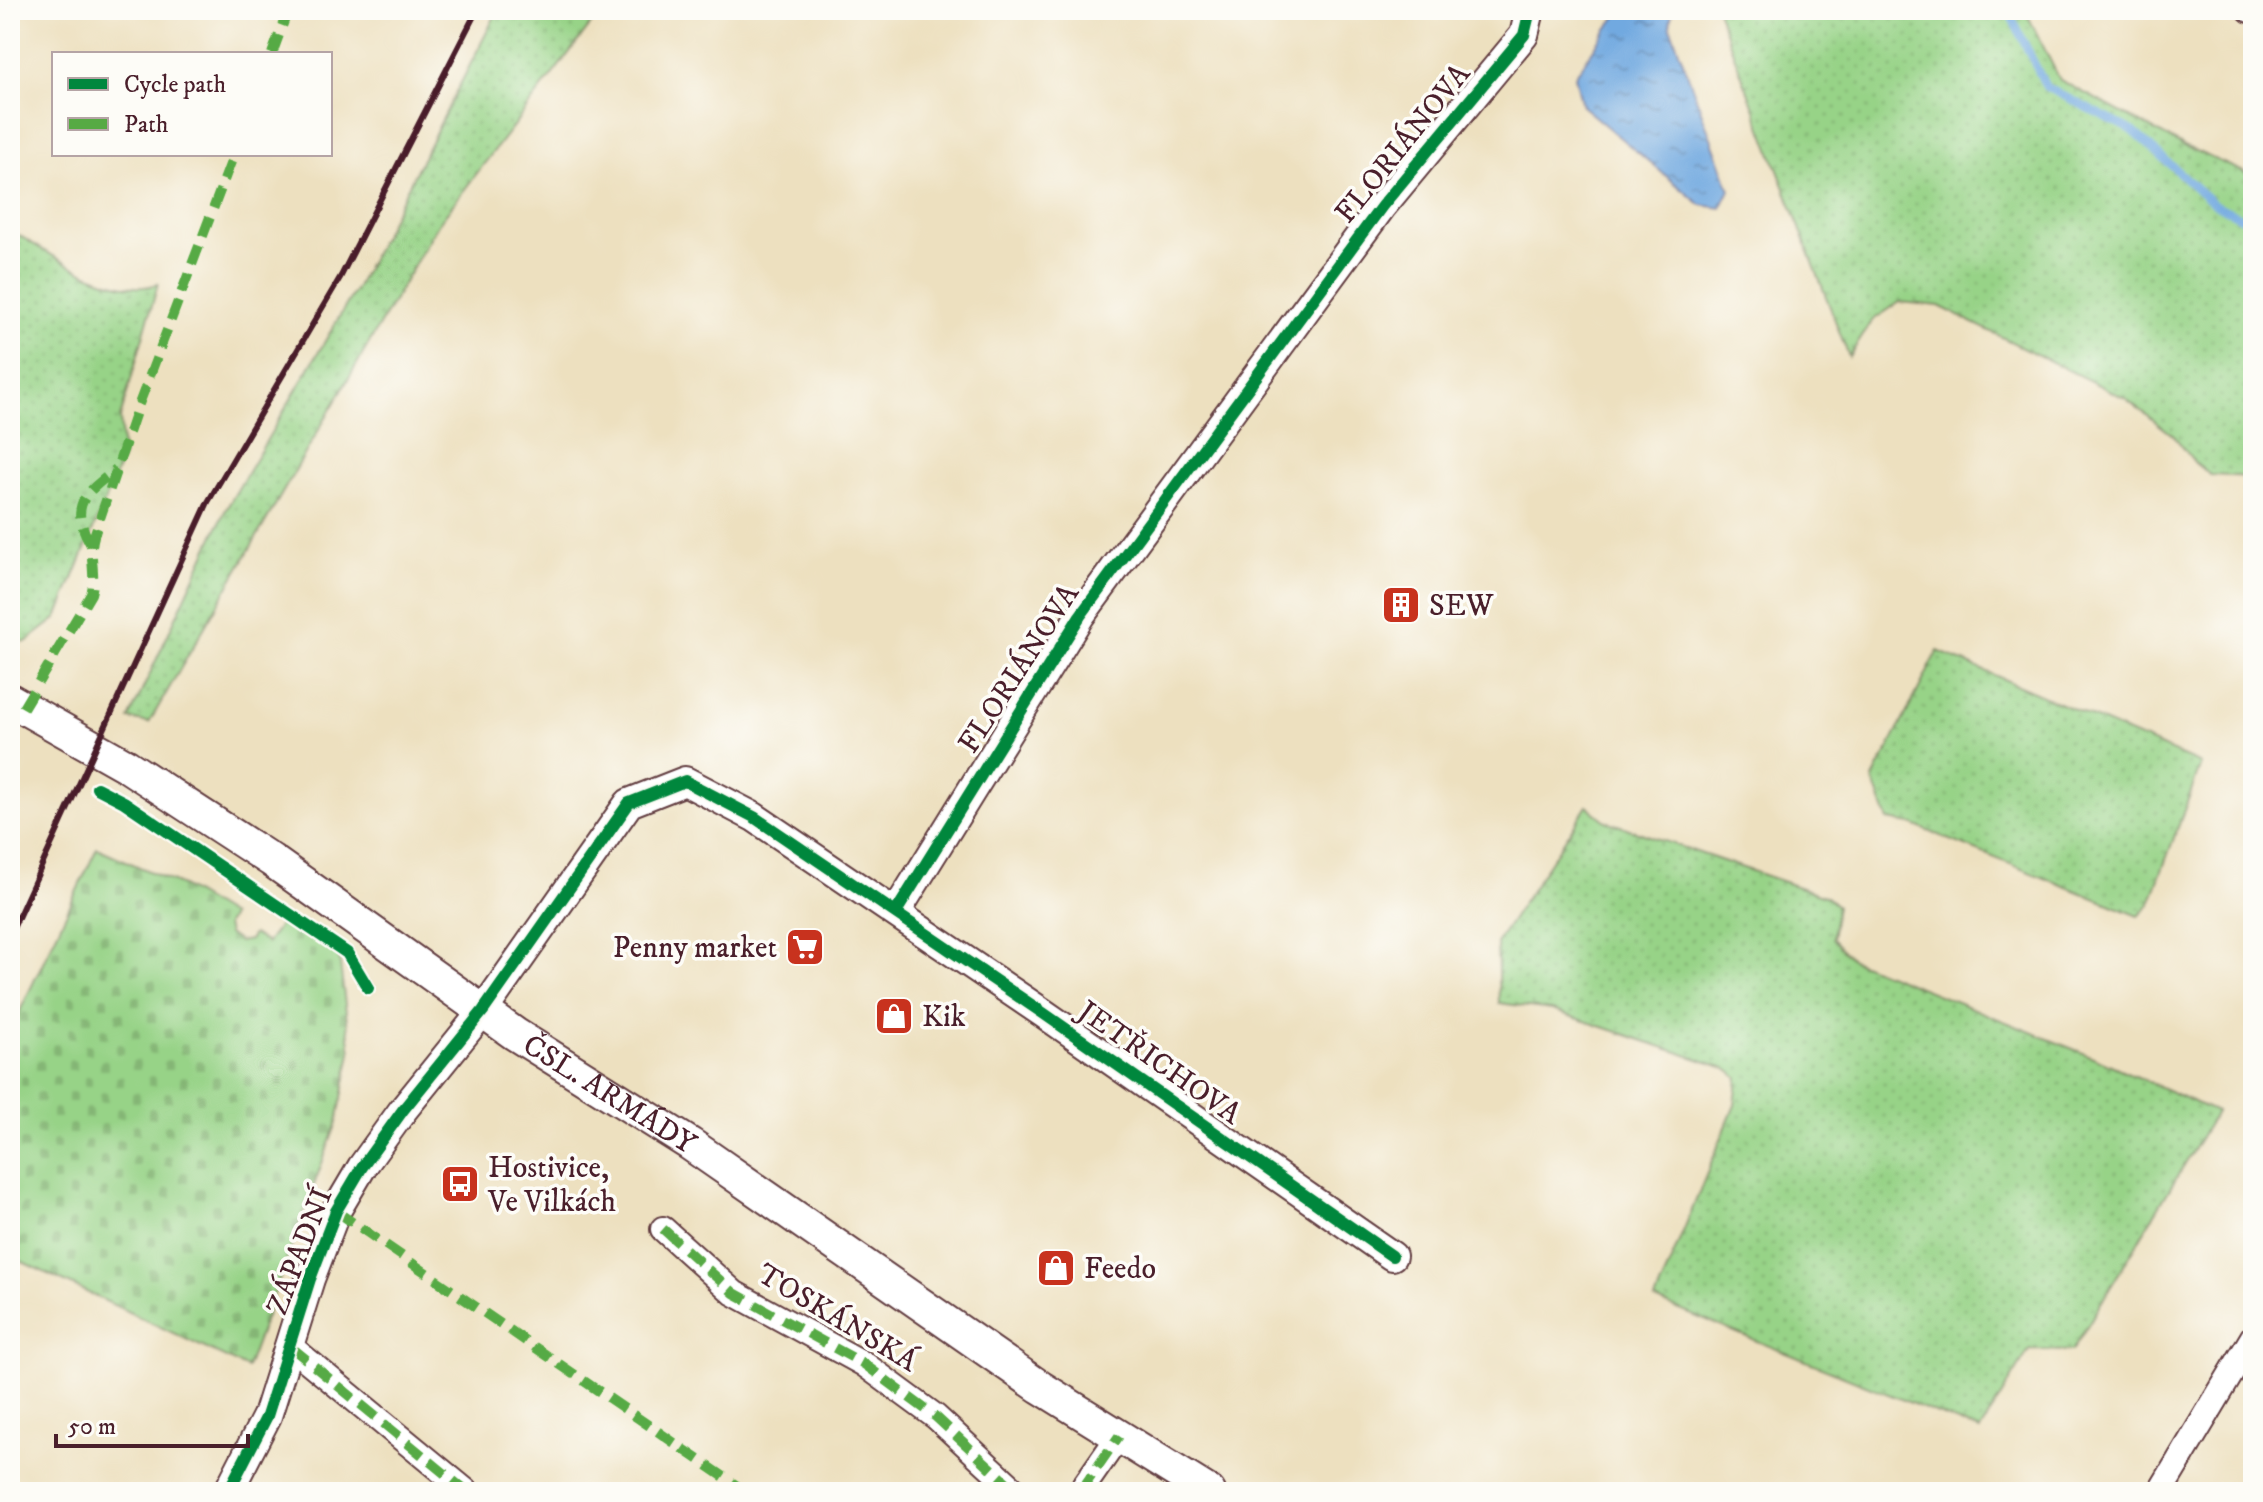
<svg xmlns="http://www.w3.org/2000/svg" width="2263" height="1502" font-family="'IM FELL DW Pica',serif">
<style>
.grass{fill:url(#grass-dots);stroke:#707959;stroke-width:2}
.cemetery{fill:url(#cemetery-stones);stroke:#707959;stroke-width:2}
.water{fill:url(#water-ripples);stroke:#5e6486;stroke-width:2}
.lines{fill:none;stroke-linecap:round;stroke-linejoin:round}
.stream{stroke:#71a9e0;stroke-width:8}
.minor-casing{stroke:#623c41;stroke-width:28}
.tertiary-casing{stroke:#623c41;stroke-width:32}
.secondary-casing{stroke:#623c41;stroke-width:36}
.minor{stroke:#fff;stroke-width:24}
.tertiary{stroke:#fff;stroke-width:28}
.secondary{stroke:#fff;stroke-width:32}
.rail{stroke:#4a1f2b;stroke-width:6}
.quiet{stroke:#57aa44;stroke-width:10;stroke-dasharray:20 10;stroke-linecap:butt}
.cycleway-casing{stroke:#fdfcf7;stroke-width:17}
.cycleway{stroke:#00873e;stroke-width:12}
.labels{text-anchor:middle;stroke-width:7;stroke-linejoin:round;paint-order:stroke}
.street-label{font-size:30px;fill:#4a1f2b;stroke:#fdfcf7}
.poi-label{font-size:30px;fill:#4a1f2b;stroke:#fdfcf7;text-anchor:start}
</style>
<defs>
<pattern id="grass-dots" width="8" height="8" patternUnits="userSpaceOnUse" patternTransform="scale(2)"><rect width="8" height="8" fill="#97d387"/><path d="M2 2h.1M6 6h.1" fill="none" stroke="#84b575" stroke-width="1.8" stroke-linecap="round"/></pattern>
<pattern id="cemetery-stones" width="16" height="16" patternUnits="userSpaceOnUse" patternTransform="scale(2)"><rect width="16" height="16" fill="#97d387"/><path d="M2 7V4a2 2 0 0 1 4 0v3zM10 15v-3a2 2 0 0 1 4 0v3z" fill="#84b575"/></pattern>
<pattern id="water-ripples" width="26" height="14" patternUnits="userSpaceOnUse" patternTransform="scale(2)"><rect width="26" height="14" fill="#71a9e0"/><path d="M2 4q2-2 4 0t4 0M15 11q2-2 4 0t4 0" fill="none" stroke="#5f89b6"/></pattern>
</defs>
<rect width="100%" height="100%" fill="#fdfcf7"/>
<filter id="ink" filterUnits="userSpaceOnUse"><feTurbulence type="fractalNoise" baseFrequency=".0125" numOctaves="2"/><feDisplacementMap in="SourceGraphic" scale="16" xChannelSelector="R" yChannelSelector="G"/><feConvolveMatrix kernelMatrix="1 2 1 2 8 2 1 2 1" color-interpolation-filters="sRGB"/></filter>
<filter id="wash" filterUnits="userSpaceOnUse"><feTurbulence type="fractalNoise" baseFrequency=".006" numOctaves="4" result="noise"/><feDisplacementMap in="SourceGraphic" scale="32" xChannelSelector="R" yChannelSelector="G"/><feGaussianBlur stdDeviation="1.8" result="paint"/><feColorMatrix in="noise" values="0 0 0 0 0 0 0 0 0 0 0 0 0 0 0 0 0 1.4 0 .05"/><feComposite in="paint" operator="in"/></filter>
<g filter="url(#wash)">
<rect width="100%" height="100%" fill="#ede0bf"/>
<g class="grass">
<polygon points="498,10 602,10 438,224 149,723 129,719 225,511 358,285"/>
<polygon points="1717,10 2025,10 2060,80 2184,146 2253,176 2253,477 2210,475 2195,463 2174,436 2125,398 1939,306 1900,302 1873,320 1849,357"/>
<path d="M10,230c39,22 103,70 148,54l-38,134 3,38 -66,162 -31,24 -16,-3z"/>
<polygon points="1938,651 2201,764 2149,906 2139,916 1911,824 1888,820 1873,779"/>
<polygon points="1587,806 1606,821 1825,896 1837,906 1832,939 1852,960 2093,1057 2216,1112 2072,1351 2029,1350 1980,1431 1655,1300 1735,1105 1738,1078 1725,1068 1552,1010 1499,1003 1497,942"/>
</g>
<polygon class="cemetery" points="97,848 182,886 231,916 226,925 228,934 239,942 249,940 253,934 267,943 285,917 339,956 351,1053 337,1122 247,1368 10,1256 10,1032"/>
<polygon class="water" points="1620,10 1672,10 1670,26 1730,190 1721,208 1701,205 1582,106 1575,76"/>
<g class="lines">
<polyline class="stream" points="2008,10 2046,87 2133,131 2214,204 2253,223"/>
</g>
</g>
<g filter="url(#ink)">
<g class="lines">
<g class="minor-casing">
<g id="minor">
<polyline points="2250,10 2253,11"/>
<polyline points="663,1229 734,1293 864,1364 936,1417 1017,1492"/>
<polyline points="291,1347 467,1492"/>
<polyline points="1080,1492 1119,1436"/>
<polyline points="2160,1492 2253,1337"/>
</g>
</g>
<g class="tertiary-casing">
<g id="tertiary">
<polyline points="896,912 1080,616 1382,206 1524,35 1530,10"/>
<polyline points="228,1492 267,1416 310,1279 336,1211 362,1167 403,1110 483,1011 629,803 685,781 754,817 1043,1013 1392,1256"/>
</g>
</g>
<g class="secondary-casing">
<g id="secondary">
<path id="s1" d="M10,700l117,66 144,94 244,174 175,110 350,243 169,105"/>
</g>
</g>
<use href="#minor" class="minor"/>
<use href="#tertiary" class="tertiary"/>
<use href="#secondary" class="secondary"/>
<polyline class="rail" points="10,935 208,502 341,276 477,10"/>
<g class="quiet">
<polyline points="2250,10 2253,11"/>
<polyline points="272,54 288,10"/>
<path d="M91,545c-23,-41 -7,-50 25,-76"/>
<path d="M23,708l68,-114c6,-21 -3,-38 3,-58l42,-124 98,-258"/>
<polyline points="336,1211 746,1492"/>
<polyline points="663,1229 734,1293 864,1364 936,1417 1017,1492"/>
<polyline points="291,1347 467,1492"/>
<polyline points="1080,1492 1119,1436"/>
</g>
<g class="cycleway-casing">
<g id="cycleway">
<polyline points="97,788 124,802 347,953 368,988"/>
<polyline points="896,912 1080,616 1382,206 1524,35 1530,10"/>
<polyline points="228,1492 267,1416 310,1279 336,1211 362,1167 403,1110 483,1011 629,803 685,781 754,817 1043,1013 1392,1256"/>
</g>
</g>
<use href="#cycleway" class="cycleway"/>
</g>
</g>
<defs>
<g id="building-square" transform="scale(2)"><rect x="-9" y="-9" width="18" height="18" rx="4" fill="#c8321e" stroke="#fdfcf7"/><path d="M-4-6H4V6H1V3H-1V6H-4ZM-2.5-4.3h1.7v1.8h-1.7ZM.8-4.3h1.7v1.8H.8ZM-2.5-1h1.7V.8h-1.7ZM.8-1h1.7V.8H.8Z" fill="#fff"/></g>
<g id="supermarket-square" transform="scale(2)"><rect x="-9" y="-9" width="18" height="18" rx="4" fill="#c8321e" stroke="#fdfcf7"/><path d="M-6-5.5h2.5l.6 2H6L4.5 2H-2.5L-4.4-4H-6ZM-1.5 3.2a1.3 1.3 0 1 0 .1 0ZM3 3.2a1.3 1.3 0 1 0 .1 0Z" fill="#fff"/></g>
<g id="shop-square" transform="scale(2)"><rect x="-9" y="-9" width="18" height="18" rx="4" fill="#c8321e" stroke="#fdfcf7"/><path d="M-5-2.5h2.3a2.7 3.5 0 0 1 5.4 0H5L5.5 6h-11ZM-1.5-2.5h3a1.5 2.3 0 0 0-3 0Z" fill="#fff"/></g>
<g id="bus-square" transform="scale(2)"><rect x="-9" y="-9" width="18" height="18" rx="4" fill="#c8321e" stroke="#fdfcf7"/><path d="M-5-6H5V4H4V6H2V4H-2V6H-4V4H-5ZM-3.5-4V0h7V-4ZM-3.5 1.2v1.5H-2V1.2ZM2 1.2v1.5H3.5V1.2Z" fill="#fff"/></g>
</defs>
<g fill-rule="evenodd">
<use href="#building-square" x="1401" y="605"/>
<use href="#supermarket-square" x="805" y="947"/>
<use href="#shop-square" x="894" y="1016"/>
<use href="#bus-square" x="460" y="1184"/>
<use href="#shop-square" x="1056" y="1268"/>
</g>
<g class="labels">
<g class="street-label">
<text transform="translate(1402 143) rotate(-51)" y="10">FLORIÁNOVA</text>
<text transform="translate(1018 668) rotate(-57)" y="10">FLORIÁNOVA</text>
<text transform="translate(1160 1062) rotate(35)" y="10">JETŘICHOVA</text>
<text dy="10" stroke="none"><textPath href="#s1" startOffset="718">ČSL. ARMÁDY</textPath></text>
<text transform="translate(299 1251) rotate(-69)" y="10">ZÁPADNÍ</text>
<text transform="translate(838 1317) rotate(31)" y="10">TOSKÁNSKÁ</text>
</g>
<g class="poi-label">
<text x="1429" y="615">SEW</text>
<text x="777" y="957" text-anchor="end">Penny market</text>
<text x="922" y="1026">Kik</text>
<text x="488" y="1177">Hostivice,<tspan x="488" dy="34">Ve Vilkách</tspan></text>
<text x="1084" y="1278">Feedo</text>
</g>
</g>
<rect width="2263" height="1502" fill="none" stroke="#fdfcf7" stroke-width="40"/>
<rect x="52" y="52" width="280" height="104" fill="#fdfcf7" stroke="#b5a4a5" stroke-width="2"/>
<rect x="68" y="78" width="40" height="12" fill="#00873e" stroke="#b5a4a5" stroke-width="2"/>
<text x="124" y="92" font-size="24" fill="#4a1f2b">Cycle path</text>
<rect x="68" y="118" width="40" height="12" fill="#57aa44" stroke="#b5a4a5" stroke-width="2"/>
<text x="124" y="132" font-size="24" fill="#4a1f2b">Path</text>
<path d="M56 1434v12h192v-12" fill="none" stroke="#4a1f2b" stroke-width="4"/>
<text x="68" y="1434" font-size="24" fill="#4a1f2b" stroke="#fdfcf7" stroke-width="6" paint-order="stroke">50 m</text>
</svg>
